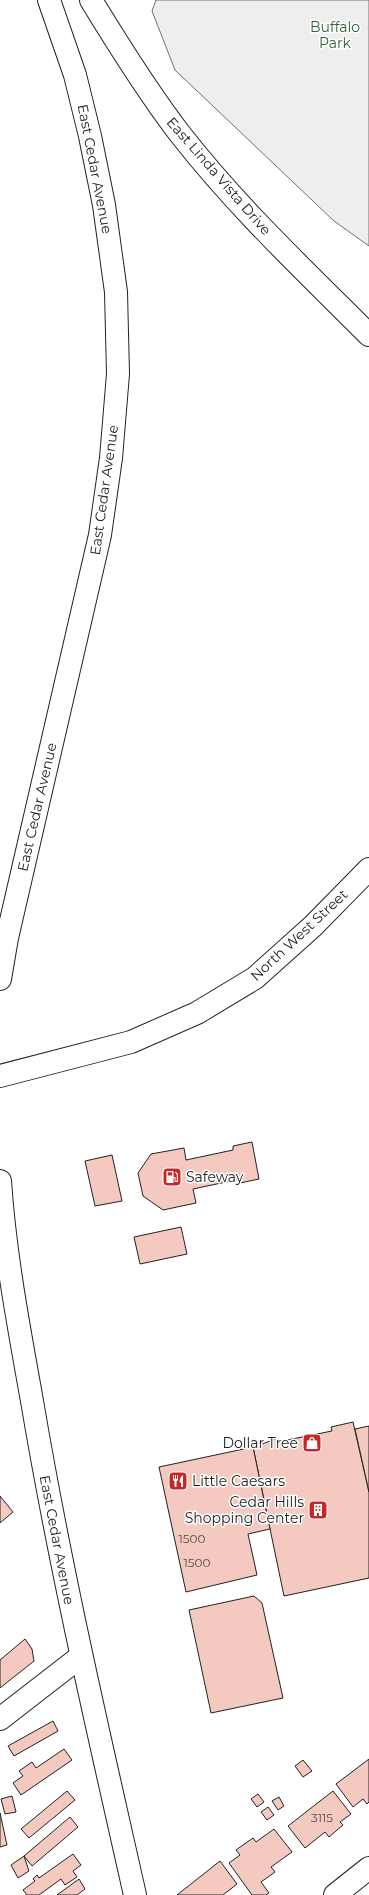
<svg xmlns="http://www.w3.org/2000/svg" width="369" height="1895" font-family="Montserrat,sans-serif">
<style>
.green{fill:#eee;stroke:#6f6f6f}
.building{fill:#f3c9c0;stroke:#222}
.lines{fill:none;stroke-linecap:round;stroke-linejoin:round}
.minor-casing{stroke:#222;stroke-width:24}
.major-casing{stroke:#222;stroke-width:24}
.minor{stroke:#fff;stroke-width:22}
.major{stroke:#fff;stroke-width:22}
.labels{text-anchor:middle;stroke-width:3;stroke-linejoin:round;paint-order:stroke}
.number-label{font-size:12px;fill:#564c4a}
.park-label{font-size:14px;fill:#2f5e38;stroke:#fff}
.street-label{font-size:14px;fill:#222;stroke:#fff}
.poi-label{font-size:14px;fill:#222;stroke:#fff;text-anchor:start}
</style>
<rect width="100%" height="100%" fill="#fff"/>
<polygon class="green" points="156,0 369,0 369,246 334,221 175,70 152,11"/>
<g class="building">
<polygon points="252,1142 259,1179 240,1183 240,1179 193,1189 196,1203 163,1210 143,1196 138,1173 151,1154 184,1148 186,1160 233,1150 233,1146"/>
<polygon points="112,1155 122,1201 95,1206 85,1161"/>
<polygon points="181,1227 187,1254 140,1264 134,1237"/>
<polygon points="353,1422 369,1492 369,1578 284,1596 253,1447 276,1439 277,1442 332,1431 331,1427"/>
<polygon points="369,1426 369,1492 355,1429"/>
<polygon points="253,1447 270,1529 248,1534 257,1575 186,1592 159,1467"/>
<polygon points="0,1496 13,1512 0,1523"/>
<polygon points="254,1596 262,1603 283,1698 211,1713 189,1610"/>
<polygon points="25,1639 32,1649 34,1661 0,1688 0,1660"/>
<polygon points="53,1721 58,1731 14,1756 8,1746"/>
<polygon points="64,1749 72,1760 21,1795 13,1783 23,1776 19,1771 32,1762 36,1768"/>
<polygon points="369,1759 369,1802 367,1804 363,1799 353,1807 336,1784"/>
<polygon points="303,1760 312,1771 303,1777 295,1766"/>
<polygon points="67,1791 75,1800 29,1838 21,1829"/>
<polygon points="333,1791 351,1814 340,1822 343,1825 329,1837 325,1832 305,1848 288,1826"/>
<polygon points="258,1794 264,1802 257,1807 251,1799"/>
<polygon points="12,1796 16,1812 5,1814 1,1799"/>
<polygon points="279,1797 284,1806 278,1810 272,1801"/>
<polygon points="268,1807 274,1815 267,1820 261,1812"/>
<polygon points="0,1813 7,1845 0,1847"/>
<polygon points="70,1817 78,1827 32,1866 24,1856"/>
<polygon points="274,1829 292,1852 271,1867 275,1872 261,1882 269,1893 266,1895 252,1895 229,1863 240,1855 236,1850 253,1838 256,1842"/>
<polygon points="73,1854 81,1865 73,1871 77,1877 65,1885 61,1879 39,1895 27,1895 23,1890 35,1881 33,1879 37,1875 39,1878"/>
<polygon points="24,1856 29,1871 18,1878 11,1865"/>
<polygon points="220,1861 237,1884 223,1895 177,1895"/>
<polygon points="79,1879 85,1889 77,1895 57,1895"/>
</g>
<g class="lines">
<g class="minor-casing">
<g id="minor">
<path d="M91,0c28,46 56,91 89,134 57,73 124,136 189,201"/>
<polyline points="0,1076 131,1042 197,1013 255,978 313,926 369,869"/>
<polyline points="0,1719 80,1657"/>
<polyline points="335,1895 369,1868"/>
</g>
</g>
<g class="major-casing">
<g id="major">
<polyline points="0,979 7,938 100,535 111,458 118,374 116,292 104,205 90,136 75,75 49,0"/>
<path d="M0,1181c5,74 19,147 32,220 28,166 66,330 103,494"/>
</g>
</g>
<use href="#minor" class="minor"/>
<use href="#major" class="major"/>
</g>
<defs>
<g id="fuel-square" transform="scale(1)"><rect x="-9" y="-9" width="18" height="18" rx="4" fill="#c62828" stroke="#fff"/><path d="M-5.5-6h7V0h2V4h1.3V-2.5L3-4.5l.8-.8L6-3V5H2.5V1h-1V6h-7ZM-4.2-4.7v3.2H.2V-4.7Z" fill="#fff"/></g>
<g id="shop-square" transform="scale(1)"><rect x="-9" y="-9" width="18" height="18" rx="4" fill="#c62828" stroke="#fff"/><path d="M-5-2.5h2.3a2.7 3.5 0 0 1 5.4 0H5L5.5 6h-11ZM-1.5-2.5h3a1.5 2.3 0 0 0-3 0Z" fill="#fff"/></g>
<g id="restaurant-square" transform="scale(1)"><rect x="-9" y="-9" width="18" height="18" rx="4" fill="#c62828" stroke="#fff"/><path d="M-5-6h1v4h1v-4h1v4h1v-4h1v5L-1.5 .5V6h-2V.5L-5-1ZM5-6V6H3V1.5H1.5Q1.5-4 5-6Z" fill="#fff"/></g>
<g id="building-square" transform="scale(1)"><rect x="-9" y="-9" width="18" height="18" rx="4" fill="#c62828" stroke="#fff"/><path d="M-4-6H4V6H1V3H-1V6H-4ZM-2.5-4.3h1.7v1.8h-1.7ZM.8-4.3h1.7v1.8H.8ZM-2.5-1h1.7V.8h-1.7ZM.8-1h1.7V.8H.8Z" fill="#fff"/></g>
</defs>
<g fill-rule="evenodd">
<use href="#fuel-square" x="172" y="1177"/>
<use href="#shop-square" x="312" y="1443"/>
<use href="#restaurant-square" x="178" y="1481"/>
<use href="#building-square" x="318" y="1510"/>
</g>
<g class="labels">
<g class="number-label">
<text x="192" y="1543">1500</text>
<text x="197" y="1567">1500</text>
<text x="322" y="1822">3115</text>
</g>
<g class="park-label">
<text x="335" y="32">Buffalo<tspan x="335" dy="16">Park</tspan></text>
</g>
<g class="street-label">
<text transform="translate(95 169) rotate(79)" y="5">East Cedar Avenue</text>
<text transform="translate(219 176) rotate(49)" y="5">East Linda Vista Drive</text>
<text transform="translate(104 490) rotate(-82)" y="5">East Cedar Avenue</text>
<text transform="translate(37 807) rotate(-77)" y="5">East Cedar Avenue</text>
<text transform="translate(299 935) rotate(-43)" y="5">North West Street</text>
<text transform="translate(57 1540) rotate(79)" y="5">East Cedar Avenue</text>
</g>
<g class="poi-label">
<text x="186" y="1182">Safeway</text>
<text x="298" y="1448" text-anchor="end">Dollar Tree</text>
<text x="192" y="1486">Little Caesars</text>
<text x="304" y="1507" text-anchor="end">Cedar Hills<tspan x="304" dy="16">Shopping Center</tspan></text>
</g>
</g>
</svg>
